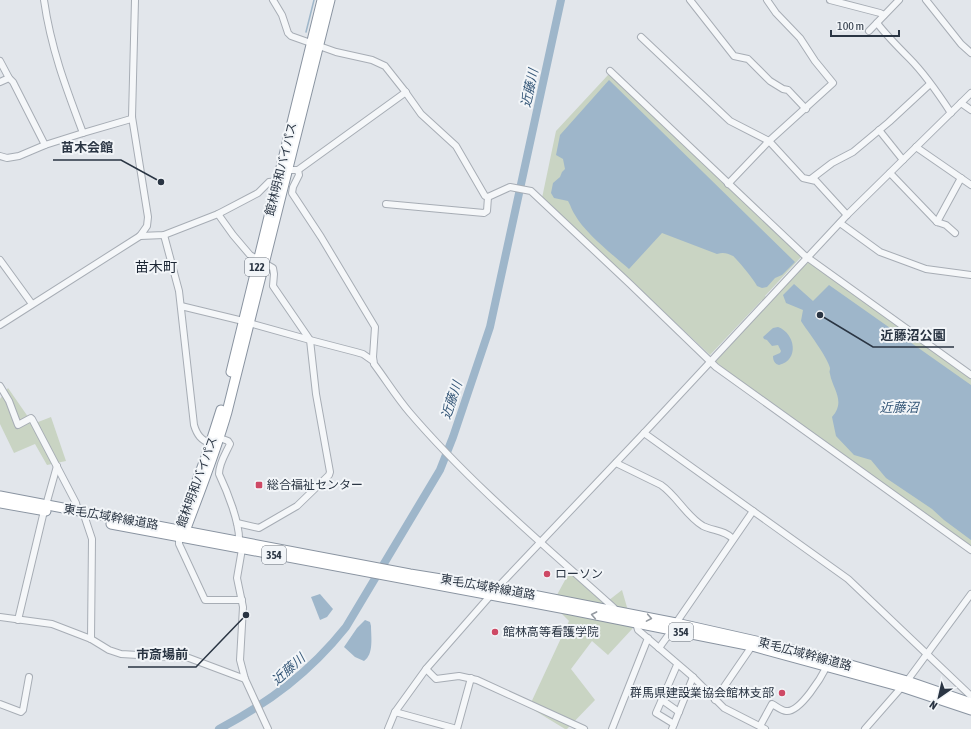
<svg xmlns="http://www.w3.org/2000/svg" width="971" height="729" font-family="'Asap Condensed','Noto Sans JP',sans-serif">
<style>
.green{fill:#c9d4c3}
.water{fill:#9eb6ca}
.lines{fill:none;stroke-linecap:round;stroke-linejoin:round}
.stream{stroke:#9eb6ca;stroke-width:1.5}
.river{stroke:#9eb6ca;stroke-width:8}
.minor-casing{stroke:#a7adb5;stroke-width:8}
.highway-casing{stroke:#8a94a1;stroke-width:11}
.minor{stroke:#f5f7f9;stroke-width:6}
.highway{stroke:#fff;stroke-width:9}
.oneway{stroke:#949aa1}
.poi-dot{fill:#ce4965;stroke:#f2f5f8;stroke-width:1.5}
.labels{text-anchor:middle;stroke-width:4;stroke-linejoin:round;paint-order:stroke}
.shield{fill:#f2f5f8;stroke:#666f79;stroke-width:1}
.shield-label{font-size:11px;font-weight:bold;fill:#2a3543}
.street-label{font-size:12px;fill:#2a3543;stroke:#f2f5f8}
.poi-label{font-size:12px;fill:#2a3543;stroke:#f2f5f8;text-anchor:start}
.water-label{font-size:13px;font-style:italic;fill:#345677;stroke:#f2f5f8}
.quarter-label{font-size:14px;fill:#1c2634;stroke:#f2f5f8}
.leader{fill:none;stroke:#2a3543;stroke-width:1.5}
.callout-dot{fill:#2a3543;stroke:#f2f5f8;stroke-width:1.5}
.callout-label{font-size:13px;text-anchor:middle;font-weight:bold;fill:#2a3543;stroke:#f2f5f8;stroke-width:4;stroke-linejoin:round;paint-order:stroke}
</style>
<rect width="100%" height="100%" fill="#e2e6eb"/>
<g class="green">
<polygon points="608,75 611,75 802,256 765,296 770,301 806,264 810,262 971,377 971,546 733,376 715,361 766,304 762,300 710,355 542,198 556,131"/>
<polygon points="8,388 33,424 51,417 66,461 47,465 35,444 14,453 0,424 0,399"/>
<polygon points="570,571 604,604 622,590 633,628 608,655 592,641 571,669 595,700 567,729 565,729 529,707 569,621 552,604"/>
</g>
<g class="water">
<path d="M609,80l186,182 -13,13 -7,3 -8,9 -5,1 -5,-2c-1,-4 -21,-28 -24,-30 -6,-3 -10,-4 -16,-2l-55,-21 -33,36c-16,-14 -44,-36 -54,-54 -3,-4 -4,-9 -7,-14l-14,-3 -3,-5 2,-10 7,-6 2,-5 3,-3 -2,-10 -7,-4 4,-20z"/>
<path d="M794,284l19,17 16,-16 142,100v155l-27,-20 -12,-11 -46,-31 -15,-18 -17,-5 -18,-19 -4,-19c14,-16 1,-27 -2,-43 -1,-4 0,-2 0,-6 -3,-12 -22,-36 -29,-47l2,-11 -17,-7 -3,-8z"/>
<path d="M778,327c17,6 22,33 1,38 -4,-1 -6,-4 -6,-9l7,-3 1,-2 -3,-6 -6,1 -5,-6 -3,-1 -1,-2 10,-9z"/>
<polygon points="320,594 333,609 327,617 320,620 311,597"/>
<path d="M365,620l5,2 1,4c0,11 3,28 -7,35l-9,-4 -11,-10 13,-19z"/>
</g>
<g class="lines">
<polyline class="stream" points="306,32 314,0"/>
<path class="river" d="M219,729c51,-27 91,-57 127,-102l94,-157 13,-33 37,-110 71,-327"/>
<g class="minor-casing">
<g id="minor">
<path d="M44,0c7,49 22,88 39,133"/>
<polyline points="273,0 282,15 288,33 291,36 336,52 372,60 385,66 404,90 421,114 456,146 485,196 488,197 510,187 531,191 630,284 716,367 971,550"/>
<polyline points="690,0 734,56 748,59 770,81 783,89 788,90 806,109"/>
<polyline points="830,0 880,13 884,15"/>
<polyline points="926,0 961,44 971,53"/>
<path d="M877,23c10,13 20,23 32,35 16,16 29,35 42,55"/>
<polyline points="869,31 899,0"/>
<polyline points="641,37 730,121 769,141 803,178 816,181 847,215"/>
<polyline points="0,61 9,78 13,82 45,145"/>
<polyline points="610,71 804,255 971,375"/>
<polyline points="0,82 9,78"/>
<polyline points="961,103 971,110"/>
<polyline points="879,130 903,160"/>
<polyline points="916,147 971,185"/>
<polyline points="0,156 7,158 19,156 45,145 83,133 131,119 132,117"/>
<polyline points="287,170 298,170 406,92"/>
<path d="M298,170l1,5 -6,12 -1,6 29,44 54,90 -2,30 1,7c12,16 23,34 36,49 61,71 134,132 204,195l1,4"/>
<polyline points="890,173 937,222 946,225 955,233"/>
<polyline points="811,179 832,163 853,152 889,122 930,84"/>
<polyline points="728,184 769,141 833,83 815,61 800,38 776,13 767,0"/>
<polyline points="386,204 484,213 487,211 488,197"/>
<polyline points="218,214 233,235 250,255 273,268 274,274 273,286 310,340 316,394 330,472 329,475 297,506 259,528 237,523"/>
<polyline points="937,222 961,178"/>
<polyline points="840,223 880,252 926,269 971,275"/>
<path d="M164,235l15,56 15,134c3,10 7,15 17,19"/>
<polyline points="140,236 164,235 218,214 258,193 269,182 278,181"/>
<polyline points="0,260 32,304"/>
<polyline points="181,306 243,321"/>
<polyline points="249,323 310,340 356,352 363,354 373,361"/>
<polyline points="0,325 140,236 147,226 148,217 132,117 135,0"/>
<polyline points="0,386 9,401 18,425 31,418 32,419 76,503 78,511"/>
<polyline points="644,433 848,579 971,696"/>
<path d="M220,438l8,3 2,3c-4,9 -11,19 -11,30 8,17 21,49 20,67"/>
<path d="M616,463l45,22c16,11 25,31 42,41 10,5 22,4 30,13"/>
<polyline points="46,505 57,466"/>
<polyline points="85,518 92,539 91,639"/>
<polyline points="179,537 179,544 205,600 242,600"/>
<polyline points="242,549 237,578 243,607 240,660 245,679 268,729"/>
<polyline points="0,617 52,624 91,639 109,650 121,654 189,658 245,679"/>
<polyline points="18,620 44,511"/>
<polyline points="636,623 638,630 693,677 724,708 765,729"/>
<polyline points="676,623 753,511"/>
<polyline points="659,648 672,630"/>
<polyline points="426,669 436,679 459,676 477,680 584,729"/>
<polyline points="662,700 679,712"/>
<polyline points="715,700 752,646"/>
<polyline points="0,704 21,712 23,710 29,677"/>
<polyline points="395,712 457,729"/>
<polyline points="674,724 656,713 677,665"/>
<path d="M760,726l12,-22c4,2 10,7 14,7 14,2 36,-35 41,-45"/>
<polyline points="388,729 395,712 426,669 497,588 644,433 847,215 971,93"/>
<polyline points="457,729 471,678"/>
<polyline points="612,729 648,638"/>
<polyline points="672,729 693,677"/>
<polyline points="865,729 907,681 971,594"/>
</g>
</g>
<g class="highway-casing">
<g id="highway">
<polyline points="231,372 322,0"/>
<polyline points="0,496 410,574 497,588 676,623 756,641 826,658 907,681 971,703"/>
<polyline points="0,503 46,511"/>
<polyline points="111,524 571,610 752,646 902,687 971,710"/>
<polyline points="178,535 181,522 206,457 221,410"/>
<path d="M181,535l4,-4c15,-40 30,-77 42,-119l103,-412"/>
</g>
</g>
<use href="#minor" class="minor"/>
<use href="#highway" class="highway"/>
</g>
<defs><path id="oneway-chevron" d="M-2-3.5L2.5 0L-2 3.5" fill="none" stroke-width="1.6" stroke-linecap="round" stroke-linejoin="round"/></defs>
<g class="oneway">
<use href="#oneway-chevron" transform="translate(594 615) rotate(-169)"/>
<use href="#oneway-chevron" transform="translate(649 618) rotate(10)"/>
</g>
<g class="poi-dot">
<rect x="255" y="481" width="8" height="8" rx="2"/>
<circle cx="547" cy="574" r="4"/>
<circle cx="495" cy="632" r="4"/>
<circle cx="782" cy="693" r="4"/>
</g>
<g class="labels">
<g class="shield">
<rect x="245" y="258" width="24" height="18" rx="3"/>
<rect x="262" y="546" width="24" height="18" rx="3"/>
<rect x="669" y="623" width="24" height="18" rx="3"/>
</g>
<g class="shield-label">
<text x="257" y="271">122</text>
<text x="274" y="559">354</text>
<text x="681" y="636">354</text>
</g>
<g class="street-label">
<text transform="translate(281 169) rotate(-76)" y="4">館林明和バイパス</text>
<text transform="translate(197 482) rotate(-70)" y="4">館林明和バイパス</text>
<text transform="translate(111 517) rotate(10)" y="4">東毛広域幹線道路</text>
<text transform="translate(488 587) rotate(10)" y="4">東毛広域幹線道路</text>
<text transform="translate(805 654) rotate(15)" y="4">東毛広域幹線道路</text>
</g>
<g class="poi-label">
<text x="267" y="489">総合福祉センター</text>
<text x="555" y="578">ローソン</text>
<text x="503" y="636">館林高等看護学院</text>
<text x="774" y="697" text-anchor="end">群馬県建設業協会館林支部</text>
</g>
<g class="water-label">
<text transform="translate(529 88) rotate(-78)" y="5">近藤川</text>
<text transform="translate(451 400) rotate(-71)" y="5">近藤川</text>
<text x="899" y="412">近藤沼</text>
<text transform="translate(288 669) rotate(-42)" y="5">近藤川</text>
</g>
<g class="quarter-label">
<text x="156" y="272">苗木町</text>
</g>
</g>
<path class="leader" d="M161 182L121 160H53M820 315L873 347H954M246 615L196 667H128"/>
<g class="callout-dot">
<circle cx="161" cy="182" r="4"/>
<circle cx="820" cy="315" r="4"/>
<circle cx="246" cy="615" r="4"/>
</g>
<g class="callout-label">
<text x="87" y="152">苗木会館</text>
<text x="913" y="340">近藤沼公園</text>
<text x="162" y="659">市斎場前</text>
</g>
<g transform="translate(939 697) rotate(214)" stroke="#f2f5f8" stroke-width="3" paint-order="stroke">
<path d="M0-3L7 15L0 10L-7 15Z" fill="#2a3543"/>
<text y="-6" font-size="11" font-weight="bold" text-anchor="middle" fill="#2a3543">N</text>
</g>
<path d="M831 30v6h68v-6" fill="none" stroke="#2a3543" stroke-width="2"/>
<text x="837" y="30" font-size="12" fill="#2a3543" stroke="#f2f5f8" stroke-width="3" paint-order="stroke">100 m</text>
</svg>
